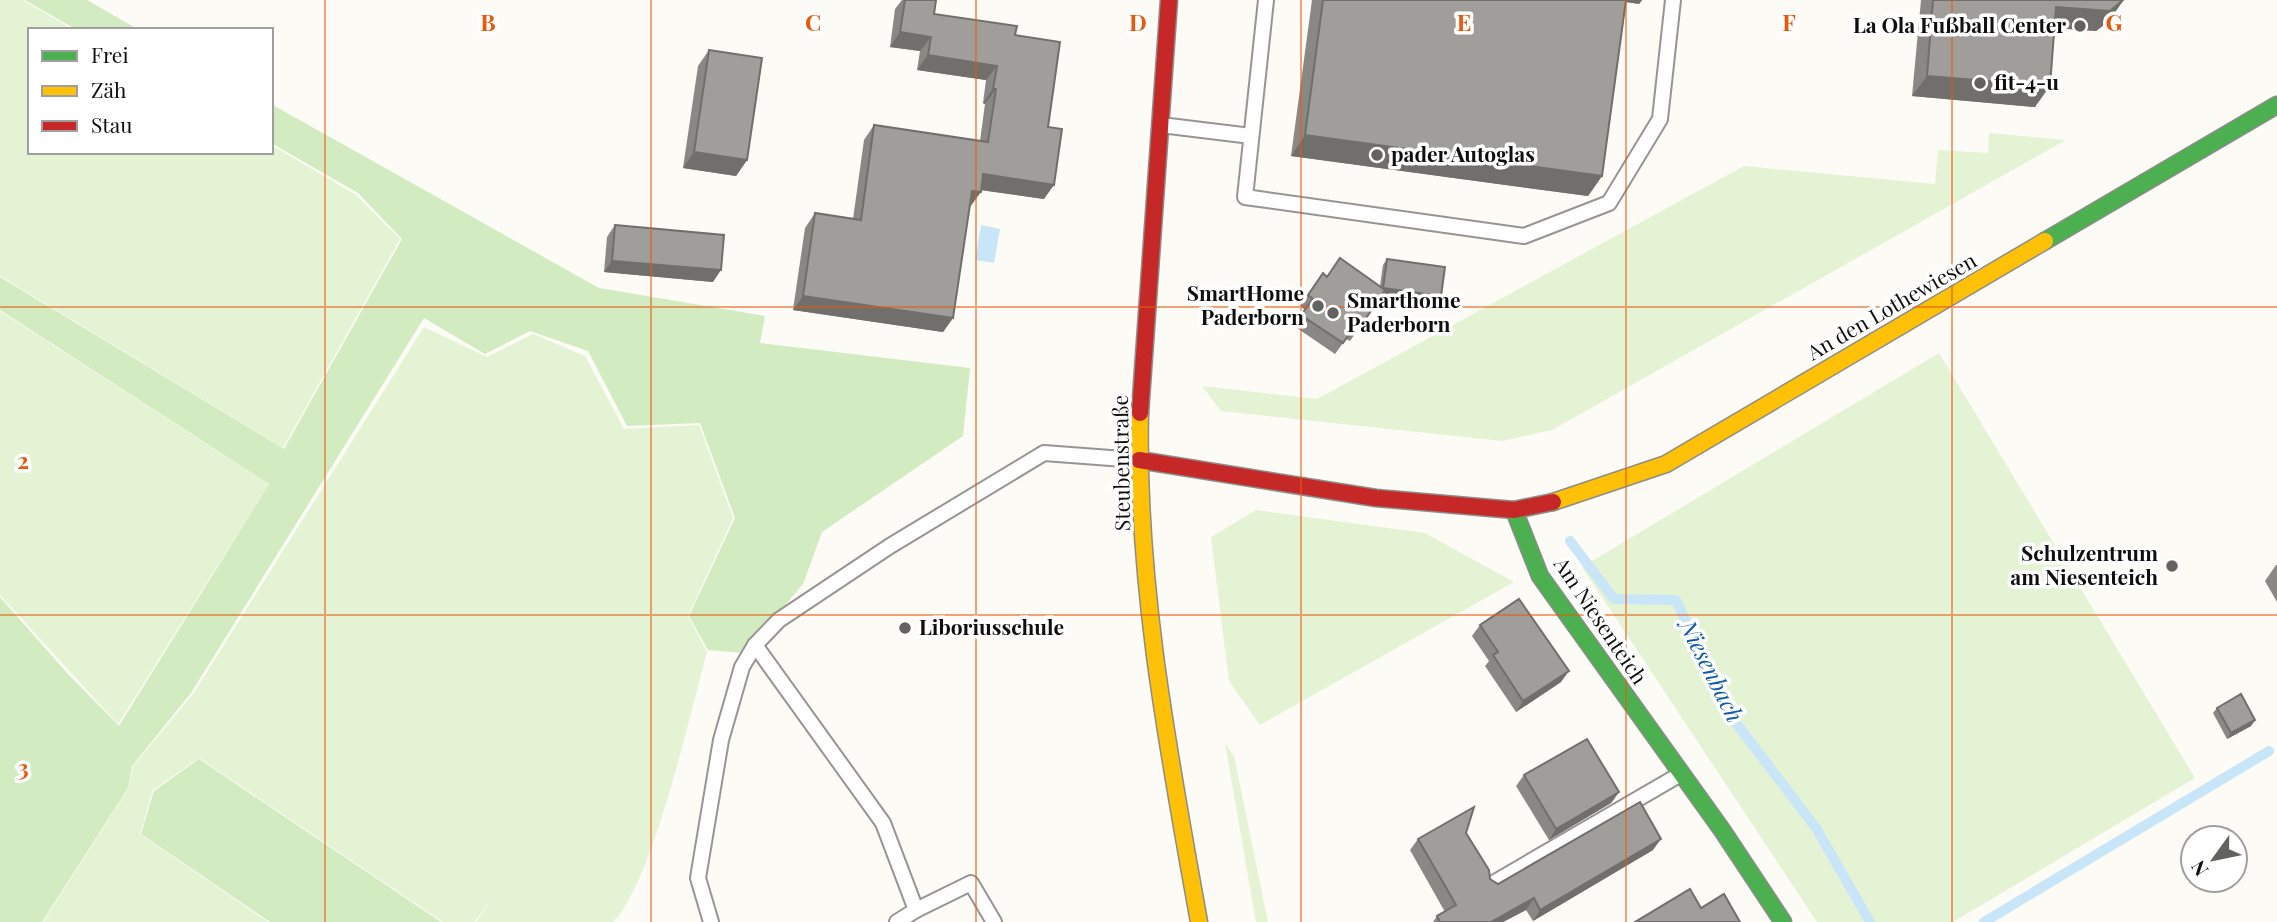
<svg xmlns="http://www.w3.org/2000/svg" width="2277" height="922" font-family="'Playfair Display',serif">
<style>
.green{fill:#e4f3d4}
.forest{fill:#d3ebc1}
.water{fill:#c9e5f8}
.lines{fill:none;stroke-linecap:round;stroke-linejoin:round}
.stream{stroke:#c9e5f8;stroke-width:10}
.lane-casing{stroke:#969593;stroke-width:18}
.fast-casing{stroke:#8c8c89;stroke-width:19}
.slow-casing{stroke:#8c8c89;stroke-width:19}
.jam-casing{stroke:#8c8c89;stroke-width:19}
.lane{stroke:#fffefe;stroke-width:14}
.fast{stroke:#4caf50;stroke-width:16}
.slow{stroke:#ffc107;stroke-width:16}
.jam{stroke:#c62828;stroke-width:16}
.wall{fill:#8a8884}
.shaded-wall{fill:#706f6c}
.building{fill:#a09e9a;stroke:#706f6c;stroke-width:2}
.grid{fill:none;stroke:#e8590c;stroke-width:2;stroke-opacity:0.55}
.poi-dot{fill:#626260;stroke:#fff;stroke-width:2.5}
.labels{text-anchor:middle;stroke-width:7;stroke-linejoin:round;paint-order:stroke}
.poi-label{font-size:21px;font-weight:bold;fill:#0f0f0f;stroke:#fff;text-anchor:start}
.street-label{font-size:21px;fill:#0f0f0f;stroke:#fff}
.water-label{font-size:23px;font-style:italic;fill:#115da9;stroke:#fff}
.grid-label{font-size:23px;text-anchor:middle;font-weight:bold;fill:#e8590c;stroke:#fff;stroke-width:7;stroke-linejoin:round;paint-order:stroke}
</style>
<rect width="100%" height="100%" fill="#fcfbf5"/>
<g class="green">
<polygon points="0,0 23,0 74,30 30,30 30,152 271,152 271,145 356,195 400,239 283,448 0,276"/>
<polygon points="1989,133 2066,140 1552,430 1502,441 1221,411 1202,386 1317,399 1744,166 1935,184 1938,150 1988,153"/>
<polygon points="0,311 269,484 118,724 0,595"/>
<path d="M424,327l63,30 46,-23 52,22 39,73 75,-4 34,93 -45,98 19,36c-17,61 -54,230 -94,270h-137l15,-21 -17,21h-31l-244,-164 -46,32 -13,44 128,88h-225l85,-133 5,-23 60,-72z"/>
<polygon points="1939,353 2195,778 1953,922 1817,922 1582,567"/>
<polygon points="1256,510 1425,533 1514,582 1260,725 1229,681 1211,537"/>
<polygon points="1225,743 1234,756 1268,922 1256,922"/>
</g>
<g class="forest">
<polygon points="25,0 87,0 139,30 77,30"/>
<polygon points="271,104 599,288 765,316 760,343 970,368 963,436 822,532 803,584 745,653 708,650 689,616 735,518 700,423 627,426 588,351 530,331 485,354 424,318 191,693 132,766 128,788 42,922 0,922 0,597 67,673 119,726 269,484 0,310 0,277 284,449 402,239 358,193 271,143"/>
<polygon points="199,759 441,922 270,922 141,834 154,791"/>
</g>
<polygon class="water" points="981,225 1000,229 994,263 975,260"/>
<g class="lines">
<g class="stream">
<polyline points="1570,541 1614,599 1676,600 1730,715 1816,828 1870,922"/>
<polyline points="1984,922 2269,751"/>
</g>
<g class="lane-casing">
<g id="lane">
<polyline points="1266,0 1245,197 1524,236 1609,203 1660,119 1673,0"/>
<polyline points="1161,125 1251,136"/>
<polyline points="755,645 883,823 916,910 897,922"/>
<polyline points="1490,885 1679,775"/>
<polyline points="916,910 971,883 994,922"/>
<polyline points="711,922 698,878 721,740 742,667 755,645 779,620 890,546 1044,453 1137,460"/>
</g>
</g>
<g class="fast-casing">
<g id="fast">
<polyline points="2045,241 2277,105"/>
<polyline points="1514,510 1540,576 1722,830 1783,922"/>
</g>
</g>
<g class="slow-casing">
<g id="slow">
<path d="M1140,413c-4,171 29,341 59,509"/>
<polyline points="1553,502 1666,464 2045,241"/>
</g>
</g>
<g class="jam-casing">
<g id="jam">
<polyline points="1140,413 1169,0"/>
<polyline points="1139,460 1376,498 1514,510 1553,502"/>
</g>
</g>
<use href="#lane" class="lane"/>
<use href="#fast" class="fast"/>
<use href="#slow" class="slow"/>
<use href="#jam" class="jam"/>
</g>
<g class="wall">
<polygon points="902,0 936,0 934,14 1015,35 1048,127 1044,199 981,190 970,207 969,207 953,318 943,332 793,310 805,228 815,213 853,219 864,140 874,125 980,141 985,104 983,103 986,80 917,70 920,51 890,47 895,9"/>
<polygon points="1312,0 1642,0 1639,4 1625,2 1602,176 1588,196 1291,156"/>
<polygon points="1921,0 2123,0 2109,21 2096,31 2054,28 2035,107 1912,96"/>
<polygon points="709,50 747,160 736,176 683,168 698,66"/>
<polygon points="615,225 713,282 604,272 607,237"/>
<polygon points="1387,259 1437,301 1383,294 1350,341 1346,339 1335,354 1294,326 1305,310 1300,306 1323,273 1327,276 1380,286 1383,265"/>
<polygon points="2276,565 2277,565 2277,602 2265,581"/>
<polygon points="1480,625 1561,682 1516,712 1485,666 1489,661 1472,636"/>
<polygon points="2217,708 2255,720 2251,726 2227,739 2213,713"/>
<polygon points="1524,775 1619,792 1611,803 1549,840 1516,786"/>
<polygon points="1466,833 1490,879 1498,884 1653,850 1533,921 1526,910 1503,922 1433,922 1437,916 1445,912 1410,850 1418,839"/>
</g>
<g class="shaded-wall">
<polygon points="1615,0 1642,0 1639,4"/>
<polygon points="2123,1 2109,21 2096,31 2042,27 2056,7"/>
<polygon points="900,32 931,37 920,51 890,47"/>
<polygon points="928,55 997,66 986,80 917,70"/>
<polygon points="1927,76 2050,86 2035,107 1912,96"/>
<polygon points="993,89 996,89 985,104 983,103"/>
<polygon points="1305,135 1602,176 1588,196 1291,156"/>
<polygon points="694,152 747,160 736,176 683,168"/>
<polygon points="983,174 1054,185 1044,199 973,189"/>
<polygon points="972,191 981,192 970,207 961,206"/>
<polygon points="612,261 721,270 713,282 604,272"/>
<polygon points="1383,288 1441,296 1437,301 1379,293"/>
<polygon points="803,296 953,318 943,332 793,310"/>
<polygon points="1569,671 1561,682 1516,712 1523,701"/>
<polygon points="2255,720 2251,726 2227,739 2231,733"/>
<polygon points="1619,792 1611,803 1549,840 1556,829"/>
<polygon points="1661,839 1653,850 1533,921 1540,910"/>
<polygon points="1534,898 1526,910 1503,922 1491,922"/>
</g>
<g class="building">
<polygon points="905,0 936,0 934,14 1017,26 1015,35 1060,42 1048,127 1062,129 1054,185 983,174 981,192 972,191 953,318 803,296 815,213 861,220 874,125 988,142 996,89 993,89 997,66 928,55 931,37 900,32"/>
<polygon points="1323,0 1626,0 1602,176 1305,135"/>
<polygon points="1933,0 2123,0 2110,11 2056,7 2050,86 1927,76"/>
<polygon points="709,50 762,58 747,160 694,152"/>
<polygon points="615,225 724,235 721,270 612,261"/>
<polygon points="1340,258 1385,290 1358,330 1354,327 1343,343 1301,315 1313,299 1308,295 1323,273 1327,277"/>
<polygon points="1387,259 1445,267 1441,296 1383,288"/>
<polygon points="1519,599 1569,671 1523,701 1493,655 1498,652 1480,625"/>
<polygon points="2241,694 2255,720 2231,733 2217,708"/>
<polygon points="1587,739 1619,792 1556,829 1524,775"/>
<polygon points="1640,802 1661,839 1540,910 1534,898 1491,922 1440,922 1437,916 1456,905 1418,839 1474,807 1466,833 1489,870 1490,879 1498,884"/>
<polygon points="1690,889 1701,908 1724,894 1740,922 1635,922"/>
</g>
<path class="grid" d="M325,0v922M651,0v922M976,0v922M1301,0v922M1626,0v922M1952,0v922M0,307h2277M0,615h2277"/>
<g class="poi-dot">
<circle cx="2080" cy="26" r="7"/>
<circle cx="1980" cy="83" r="7"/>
<circle cx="1377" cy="155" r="7"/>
<circle cx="1318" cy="306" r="7"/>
<circle cx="1333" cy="313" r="7"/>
<circle cx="2172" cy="566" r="7"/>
<circle cx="905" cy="628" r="7"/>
</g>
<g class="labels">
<g class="poi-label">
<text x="2066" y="33" text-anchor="end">La Ola Fußball Center</text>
<text x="1994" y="90">fit-4-u</text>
<text x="1391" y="162">pader Autoglas</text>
<text x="1304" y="301" text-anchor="end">SmartHome<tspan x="1304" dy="24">Paderborn</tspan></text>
<text x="1347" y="308">Smarthome<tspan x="1347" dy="24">Paderborn</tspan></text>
<text x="2158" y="561" text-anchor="end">Schulzentrum<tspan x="2158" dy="24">am Niesenteich</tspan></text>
<text x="919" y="635">Liboriusschule</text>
</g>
<g class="street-label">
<text transform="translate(1892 307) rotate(-30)" y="7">An den Lothewiesen</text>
<text transform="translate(1122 463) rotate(-91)" y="7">Steubenstraße</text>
<text transform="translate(1600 621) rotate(56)" y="7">Am Niesenteich</text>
</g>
<g class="water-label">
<text transform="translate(1711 671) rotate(63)" y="8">Niesenbach</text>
</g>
</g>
<g class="grid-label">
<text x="488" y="31">B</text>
<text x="813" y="31">C</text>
<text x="1138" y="31">D</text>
<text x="1464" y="31">E</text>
<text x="1789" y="31">F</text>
<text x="2114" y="31">G</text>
<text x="23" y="469">2</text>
<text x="23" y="776">3</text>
</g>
<rect x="28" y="28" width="245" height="126" fill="#ffffff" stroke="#9f9f9f" stroke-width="2"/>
<rect x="42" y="51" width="35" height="10" fill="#4caf50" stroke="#9f9f9f" stroke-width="2"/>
<text x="91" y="63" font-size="21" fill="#0f0f0f">Frei</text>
<rect x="42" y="86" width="35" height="10" fill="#ffc107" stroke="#9f9f9f" stroke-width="2"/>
<text x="91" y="98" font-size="21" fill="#0f0f0f">Zäh</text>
<rect x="42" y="121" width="35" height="10" fill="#c62828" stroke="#9f9f9f" stroke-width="2"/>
<text x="91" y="133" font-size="21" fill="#0f0f0f">Stau</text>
<g transform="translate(2214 859) rotate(237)"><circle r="33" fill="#ffffff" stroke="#9f9f9f" stroke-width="2"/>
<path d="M0-5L12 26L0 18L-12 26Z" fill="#626260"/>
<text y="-10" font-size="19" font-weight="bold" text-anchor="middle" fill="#0f0f0f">N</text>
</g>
</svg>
